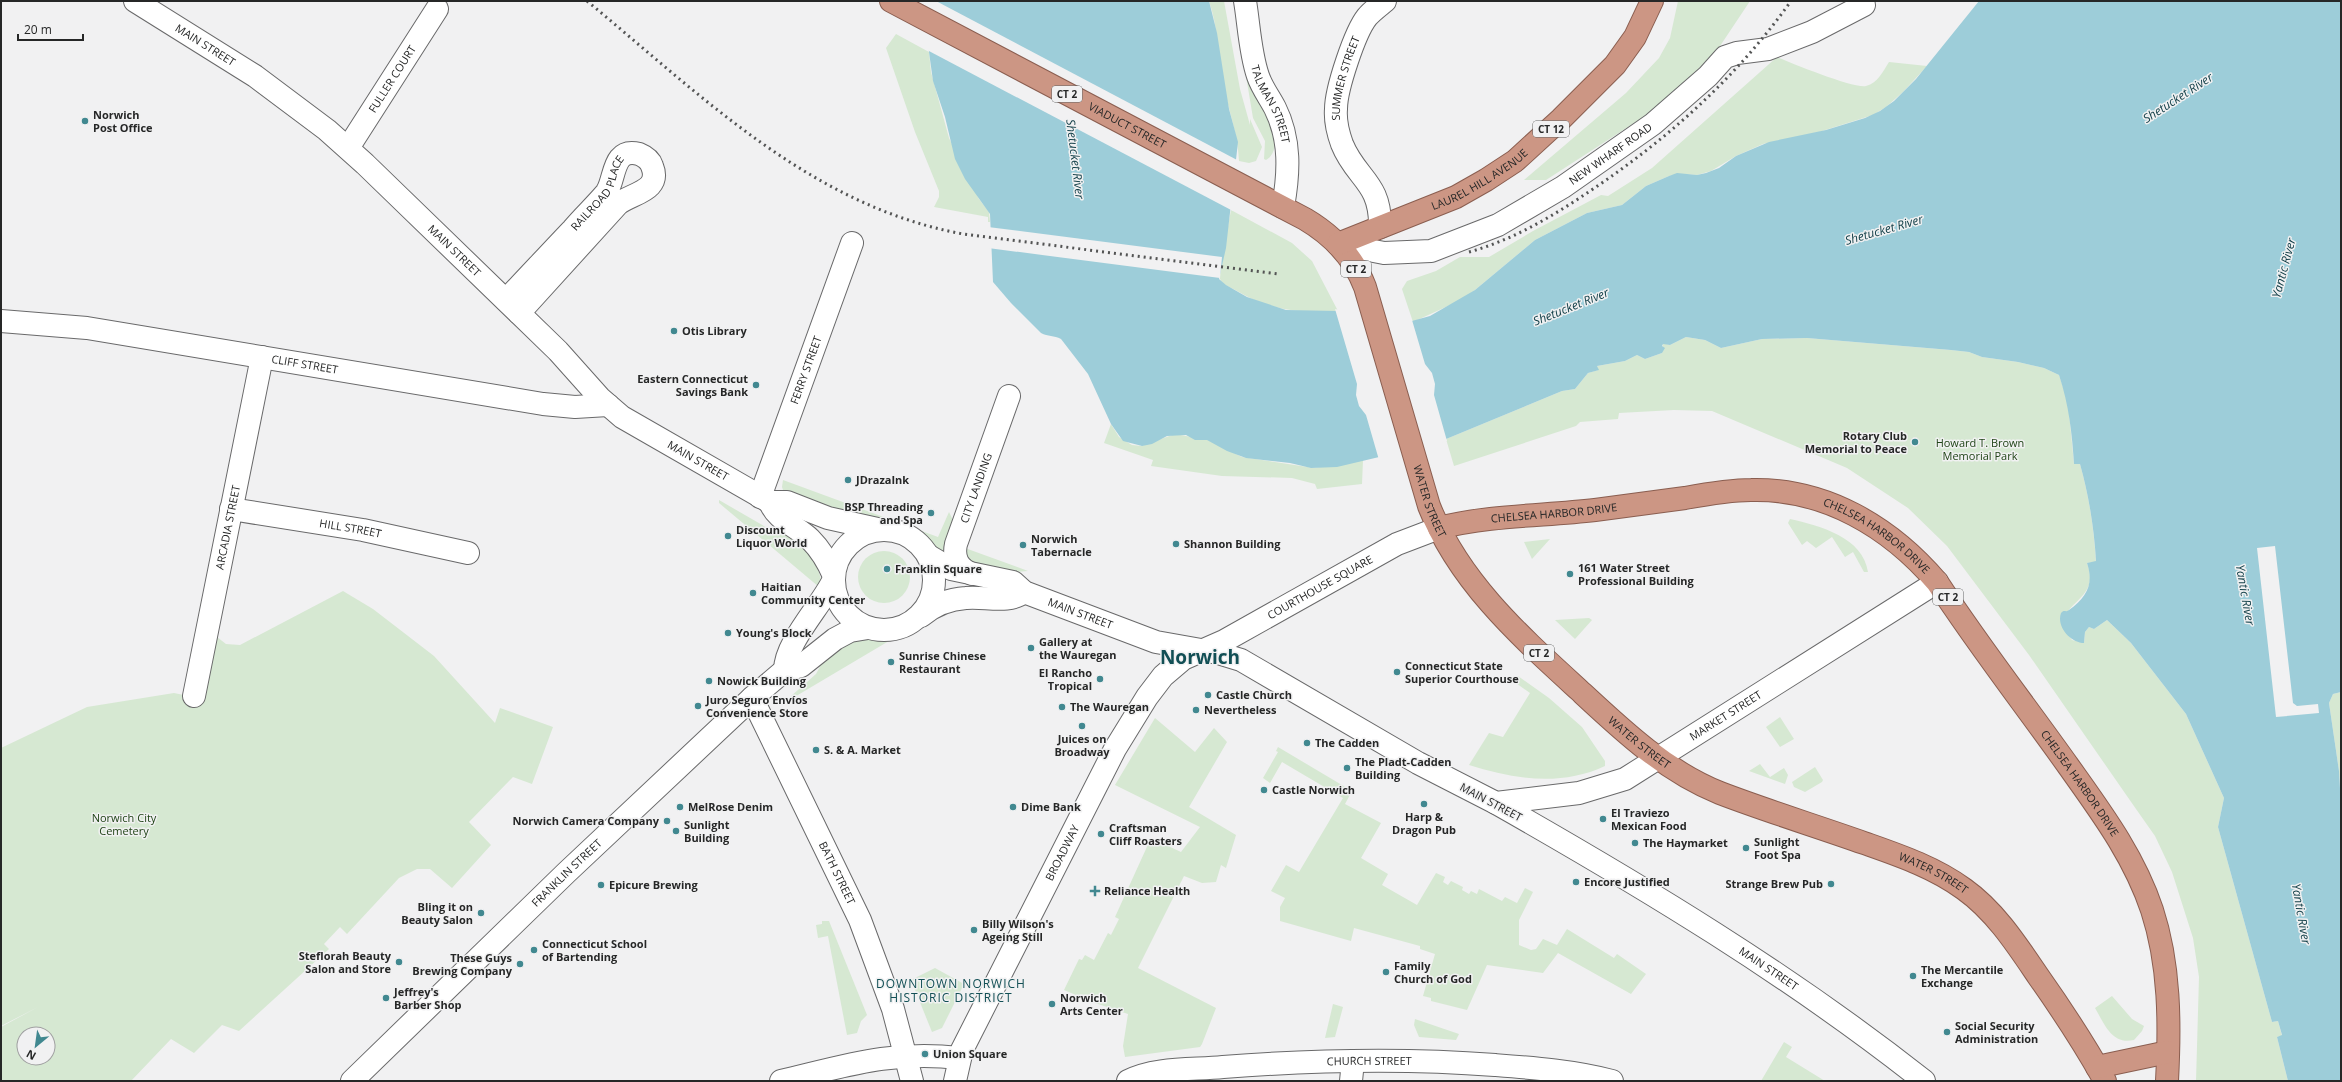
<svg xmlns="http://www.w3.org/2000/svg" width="2342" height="1082" font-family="'Open Sans',sans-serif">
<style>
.green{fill:#d6e8d2;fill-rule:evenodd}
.water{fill:#9dcdd9}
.pier{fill:#f1f1f2}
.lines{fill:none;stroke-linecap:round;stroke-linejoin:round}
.minor-casing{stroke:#69696a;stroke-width:24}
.tertiary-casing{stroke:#69696a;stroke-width:24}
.secondary-casing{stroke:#69696a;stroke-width:24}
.trunk-casing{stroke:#8a5e50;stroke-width:24}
.minor{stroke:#fff;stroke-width:22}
.tertiary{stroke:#fff;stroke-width:22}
.secondary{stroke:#fff;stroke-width:22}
.trunk{stroke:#cc9684;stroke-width:22}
.rail{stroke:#535454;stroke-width:3;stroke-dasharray:2 4;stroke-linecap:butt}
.poi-dot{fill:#418890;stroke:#f1f1f2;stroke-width:1.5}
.labels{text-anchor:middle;stroke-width:3;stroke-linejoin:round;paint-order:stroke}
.shield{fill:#f1f1f2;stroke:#636464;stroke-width:1}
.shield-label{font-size:10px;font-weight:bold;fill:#262727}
.street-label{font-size:11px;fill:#262727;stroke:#f1f1f2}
.poi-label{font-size:11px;font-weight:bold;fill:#262727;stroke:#f1f1f2;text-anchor:start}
.park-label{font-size:11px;fill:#204417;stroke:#f1f1f2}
.water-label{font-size:12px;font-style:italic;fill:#14414a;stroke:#f1f1f2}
.neighbourhood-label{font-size:12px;letter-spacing:1px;fill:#124f55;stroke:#f1f1f2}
.town-label{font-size:19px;font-weight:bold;fill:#124f55;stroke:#f1f1f2}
</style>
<rect width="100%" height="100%" fill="#f1f1f2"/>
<g class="green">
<path d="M1209,1h15l16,88 10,36v-6l12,28 -6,14 -7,2 -10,-2c-1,-27 -11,-52 -16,-78 -5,-28 -5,-56 -14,-82z"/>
<polygon points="1678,1 1750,1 1718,49 1665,103 1546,180 1524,180 1626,93 1659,58 1670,38"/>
<polygon points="896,34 929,52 931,72 949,138 979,199 989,212 990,222 988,222 988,217 934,207 939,197 939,191 915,132 886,48"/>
<path d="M1777,57c14,6 78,32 89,29 12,-3 17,-15 23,-24l38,4 -24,26 -17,15 -13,8 -54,17 -56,12 -27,12 -25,15 -14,4 -15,-1 -13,2 -23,10 -24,19 -35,8 -52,27 -60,50 -14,10 -48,22 -11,-33 5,-8 29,-10 24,-14h29l44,-26 68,-36 7,1 44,-28z"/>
<path d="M1246,76c7,19 46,68 20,84l-2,-1 1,-18 -12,-23z"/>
<path d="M1231,210l61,33 20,18 26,50c-37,3 -69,-1 -101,-20 -7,-4 -16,-6 -18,-15z"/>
<path d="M1686,337l19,3 16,8 41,-9 45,-1 144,12 18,2 13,5 36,5 26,6 15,7 9,27 6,62h6c9,32 14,64 16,98l-9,1c9,26 -4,31 -20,49 -3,3 -4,10 -5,14l10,14 12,3 1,-11 4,-5 5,2 13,-9 24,23 55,71 38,84 -6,29 54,195 6,-1 4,15 -5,1 11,44h-92l3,-104 -6,-39 -21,-66 -17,-36 -19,-27 -107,-154 -82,-109 -39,-38 -61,-40 -135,-57 -38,-1 -55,3 -1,6 -38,3 -4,4 -122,40 -8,-27 116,-48 13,-2 13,-16 10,-3 -1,-4 28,-5 12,-6 8,4 17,-6 1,-10 7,2z"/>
<polygon points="1111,424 1119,437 1132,445 1141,446 1175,434 1208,440 1242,457 1314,468 1363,460 1362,484 1317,489 1315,484 1292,478 1222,476 1151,466 1153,460 1104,443"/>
<polygon points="783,480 938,537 949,512 954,522 947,554 933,547 925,538 907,527 869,521 784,493 782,487"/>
<polygon points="719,500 769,529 789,533 816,560 822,584 819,587 719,503"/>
<path d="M1790,519c30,7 73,18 78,53h-4l-11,-20 -8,5 -13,-20 -16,11 -9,-7 -5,4 -14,-22z"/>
<polygon points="1550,539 1532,559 1524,542"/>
<polygon points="965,548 1028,571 1016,572 967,562"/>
<circle cx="884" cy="577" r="26"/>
<path d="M343,591l30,18 61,47 61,67 5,-15 53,19 -21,57 -19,-7 -44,45 22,23 -39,43 -22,-19h-13l-18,9 -52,56 -7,-7 -16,17 5,5 -90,82 -17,-6 -28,28 -23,-14 -40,42h-130v-54l37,-20 -37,19v-278l86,-41 87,-14 29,6 14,-62 9,7 14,1zM24,1034h24v24h-24z"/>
<polygon points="1589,618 1592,620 1575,639 1555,620"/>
<polygon points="899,635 781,705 816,674 826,655 838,646 873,636"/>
<path d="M1518,676l31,22 33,29 23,34v5c-45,21 -91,13 -136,-1l20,-32 14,4 27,-44 -17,-12z"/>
<polygon points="2341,692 2341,805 2339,771 2329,703 2333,694"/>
<polygon points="1780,717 1794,739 1780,747 1766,727"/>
<polygon points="1155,718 1195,752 1214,728 1227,742 1189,807 1236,835 1226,868 1221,865 1216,882 1202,883 1184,876 1138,968 1216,1008 1202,1044 1200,1047 1125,1057 1123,1046 1128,1014 1095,1003 1064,990 1079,959 1082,960 1085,955 1094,960 1108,933 1111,935 1119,919 1115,917 1151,838 1181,852 1200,827 1115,785"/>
<polygon points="1278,747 1352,791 1345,804 1381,823 1361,858 1388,874 1382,885 1417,905 1436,873 1445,877 1443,882 1448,885 1451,881 1463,887 1462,890 1469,894 1471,891 1477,894 1479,889 1502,901 1505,897 1517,903 1525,888 1533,892 1519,920 1519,945 1531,950 1536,949 1543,939 1557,945 1567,929 1614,958 1617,954 1646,974 1631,994 1558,953 1543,973 1487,965 1467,1010 1431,1001 1431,998 1423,996 1435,954 1420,949 1420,946 1354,928 1351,941 1280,921 1280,907 1285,898 1271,891 1286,865 1299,872 1343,798 1282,762 1270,783 1263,778 1278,752 1276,751"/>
<polygon points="1760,764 1770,777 1784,768 1788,775 1785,784 1749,771"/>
<polygon points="1815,767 1823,780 1822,782 1805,792 1794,787 1792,782"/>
<polygon points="822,921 829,921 867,1015 861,1021 857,1033 847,1035 828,936 818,938 816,925 822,924"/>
<polygon points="935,968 964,984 942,1028 932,1032 911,980"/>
<path d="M2112,996l20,23 12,7 -2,5 -8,9c-22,5 -29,-15 -39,-32z"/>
<polygon points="1333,1004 1343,1007 1335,1037 1325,1038"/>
<polygon points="1415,1019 1459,1034 1456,1040 1419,1037 1414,1025"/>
<polygon points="1784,1042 1792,1047 1786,1057 1825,1081 1761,1081"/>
</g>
<path class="water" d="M909,1h300l8,32 12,76 9,33 -12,106 -7,31 7,6 21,12 39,13 52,1 63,13 29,-8 45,-26 60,-50 52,-27 35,-8 24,-19 23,-10 8,-3 20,2 9,-2 13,-5 17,-12 33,-14 57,-12 39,-12 15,-7 14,-10 22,-22 63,-78h362v691l-8,2 -4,9 10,68 2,34v276h-53l-11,-44 5,-2 -4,-14 -6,1 -54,-195 6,-29 -38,-84 -55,-71 -24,-23 -13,9 -5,-2 -4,5 -1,11c-13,0 -28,-16 -23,-30 4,-4 4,0 8,-3 18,-13 25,-26 18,-47l9,-2c-2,-33 -7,-65 -16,-97h-6c-2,-31 -5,-59 -15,-89l-15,-7 -26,-6 -36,-5 -13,-5 -18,-2 -144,-12 -45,1 -41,9 -16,-8 -19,-3 -16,8 -7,-1 -1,2 3,2 -3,5 -17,6 -8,-4 -12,6 -28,5 2,4 -11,3 -13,16 -13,2 -128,53 -97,23 -26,1 -21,-5 -44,-5 -19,-7 -20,-11h-12l-9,-5 -19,1 -15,8 -10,2 -19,-5 -12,-17 -23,-50 -27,-35c-7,-4 -13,-2 -20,-6l-30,-30 -18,-21 -3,-68 -25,-35 -10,-20 -10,-42 -12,-36 -5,-36z"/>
<g class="pier">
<polygon points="907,1 936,1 1239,161 1233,211 927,50"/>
<polygon points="988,227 1222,257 1220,278 988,248"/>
<polygon points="1335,309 1401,322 1412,320 1425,364 1432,373 1435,384 1434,395 1447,441 1435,446 1379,460 1366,415 1359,406 1356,395 1357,384"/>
<polygon points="2275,546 2293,703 2297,706 2318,704 2319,713 2276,717 2257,548"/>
</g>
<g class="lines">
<g class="minor-casing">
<g id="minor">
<path id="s1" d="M135,1l120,75 72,54 38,34 193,187 42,47 22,19 148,85h17l41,16 54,12"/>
<path id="s2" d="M1245,1c4,24 5,52 13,75 4,12 12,22 17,32 16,32 14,65 8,99"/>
<path id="s3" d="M348,148l89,-139"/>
<path id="s4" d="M1380,227c1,-45 -24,-48 -38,-83 -4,-11 -7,-23 -6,-35 0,-20 19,-77 31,-92 5,-6 12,-11 18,-16"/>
<path id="s5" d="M1338,244l46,9 47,-2 67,-26 65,-38 90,-63 55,-48 17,-19 12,-4 31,-4 44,-17 52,-27"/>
<path id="s6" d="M506,300c22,-23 44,-47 67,-71 10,-12 23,-24 33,-36 10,-13 5,-46 33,-39 5,2 11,6 13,12 10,25 -20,27 -34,38l-99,109"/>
<path id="s7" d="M1,321l86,7 456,76 32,3 33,-2"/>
<path id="s8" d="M760,497l92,-254"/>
<path d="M770,502c6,18 27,24 40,37 11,11 18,23 24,37"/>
<path id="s9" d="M231,509l132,21 105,23"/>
<path id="s10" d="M972,574c-14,-6 -19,-16 -16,-30l53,-148"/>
<path id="s11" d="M194,696l68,-339"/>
<path id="s12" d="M1496,803c148,84 294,172 428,278"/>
<path d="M781,1081c64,-15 111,-31 178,-23"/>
<path id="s13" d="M1128,1081c27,-14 65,-11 95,-14 91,-7 181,-9 272,-2 39,3 79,6 117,16"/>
<polyline points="1351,1081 1353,1061"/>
</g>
</g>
<g class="tertiary-casing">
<g id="tertiary">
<path id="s14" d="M352,1081l214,-208 186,-175"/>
</g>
</g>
<g class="secondary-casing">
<g id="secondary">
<circle cx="884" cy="580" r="50"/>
<path id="s15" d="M929,556l22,13 62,13 11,10 132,50 62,11 23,7 177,103 78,40 83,-10 46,-14 312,-197"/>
<path d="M921,616c13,-11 29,-17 45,-18 18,-2 44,6 58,-6"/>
<path id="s16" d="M868,628l-18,3 -15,8 -34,27 -16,4 -33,28 108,222 33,89 19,72"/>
<path d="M785,670c0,-27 35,-63 48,-89"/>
<path id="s17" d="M955,1081l7,-31 153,-301 32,-52 16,-21 20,-17 41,-18 173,-97 42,-16"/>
</g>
</g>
<g class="trunk-casing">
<g id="trunk">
<path id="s18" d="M891,1l414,218c27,16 49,39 60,68l64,219c30,76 91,130 150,184 43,40 86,81 141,103 47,18 96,33 144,50 34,12 70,24 100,46 31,22 53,56 74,87 24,34 47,69 67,105"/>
<path id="s19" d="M1338,244l118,-47 30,-17 29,-19 46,-42 54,-54 20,-28 17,-36"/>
<path id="s20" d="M1439,528c51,-13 104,-12 156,-18 30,-4 60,-8 90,-12 22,-4 44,-8 66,-8 74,-2 139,37 186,92 41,63 88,123 132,185 32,45 65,89 83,143 18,55 18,114 15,171"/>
<polyline points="2097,1067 2168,1052"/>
</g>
</g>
<use href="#minor" class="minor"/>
<use href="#tertiary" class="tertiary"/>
<use href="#secondary" class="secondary"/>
<use href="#trunk" class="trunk"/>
<g class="rail">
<path d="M587,1c115,95 224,205 376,233l315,40"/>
<path d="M1469,252c44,-12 84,-36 121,-61 78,-52 147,-114 201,-190"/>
</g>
</g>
<g class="poi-dot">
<circle cx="85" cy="121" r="4"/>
<circle cx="674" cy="331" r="4"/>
<circle cx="756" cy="385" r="4"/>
<circle cx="1915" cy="442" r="4"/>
<circle cx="848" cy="480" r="4"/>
<circle cx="931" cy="513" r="4"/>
<circle cx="728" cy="536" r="4"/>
<circle cx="1176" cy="544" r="4"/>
<circle cx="1023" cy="545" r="4"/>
<circle cx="887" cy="569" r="4"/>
<circle cx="1570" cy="574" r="4"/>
<circle cx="753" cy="593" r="4"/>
<circle cx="728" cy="633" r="4"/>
<circle cx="1031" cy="648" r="4"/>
<circle cx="891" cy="662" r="4"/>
<circle cx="1397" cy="672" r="4"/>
<circle cx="1100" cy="679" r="4"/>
<circle cx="709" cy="681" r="4"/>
<circle cx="1208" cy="695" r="4"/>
<circle cx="698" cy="706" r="4"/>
<circle cx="1062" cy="707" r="4"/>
<circle cx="1196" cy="710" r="4"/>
<circle cx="1082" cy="726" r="4"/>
<circle cx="1307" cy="743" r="4"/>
<circle cx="816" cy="750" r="4"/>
<circle cx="1347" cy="768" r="4"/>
<circle cx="1264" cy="790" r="4"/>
<circle cx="1424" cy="804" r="4"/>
<circle cx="680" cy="807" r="4"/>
<circle cx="1013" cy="807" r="4"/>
<circle cx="1603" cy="819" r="4"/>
<circle cx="667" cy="821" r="4"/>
<circle cx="676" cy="831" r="4"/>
<circle cx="1101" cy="834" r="4"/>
<circle cx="1635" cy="843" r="4"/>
<circle cx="1746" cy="848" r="4"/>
<circle cx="1576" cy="882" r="4"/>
<circle cx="1831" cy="884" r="4"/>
<circle cx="601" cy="885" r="4"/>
<path d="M1093 885h4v4h4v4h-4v4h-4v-4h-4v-4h4z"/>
<circle cx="481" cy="913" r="4"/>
<circle cx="974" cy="930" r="4"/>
<circle cx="534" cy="950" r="4"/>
<circle cx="399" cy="962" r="4"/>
<circle cx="520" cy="964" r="4"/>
<circle cx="1386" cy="972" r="4"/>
<circle cx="1913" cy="976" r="4"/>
<circle cx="386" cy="998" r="4"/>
<circle cx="1052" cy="1004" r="4"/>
<circle cx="1947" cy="1032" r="4"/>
<circle cx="925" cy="1054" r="4"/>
</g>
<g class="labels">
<g class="shield">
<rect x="1052" y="86" width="30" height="16" rx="3"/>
<rect x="1533" y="121" width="36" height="16" rx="3"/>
<rect x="1341" y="261" width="30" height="16" rx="3"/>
<rect x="1933" y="589" width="30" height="16" rx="3"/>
<rect x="1524" y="645" width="30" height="16" rx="3"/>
</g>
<g class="shield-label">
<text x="1067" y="98">CT 2</text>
<text x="1551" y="133">CT 12</text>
<text x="1356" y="273">CT 2</text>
<text x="1948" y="601">CT 2</text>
<text x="1539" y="657">CT 2</text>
</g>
<g class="street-label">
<text dy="4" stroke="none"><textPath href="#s1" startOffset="83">MAIN STREET</textPath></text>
<text dy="4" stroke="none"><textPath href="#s3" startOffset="82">FULLER COURT</textPath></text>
<text dy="4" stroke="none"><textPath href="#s4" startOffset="161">SUMMER STREET</textPath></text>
<text dy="4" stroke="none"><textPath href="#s2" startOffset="107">TALMAN STREET</textPath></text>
<text dy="4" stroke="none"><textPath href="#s18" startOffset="267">VIADUCT STREET</textPath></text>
<text dy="4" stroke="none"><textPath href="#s5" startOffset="299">NEW WHARF ROAD</textPath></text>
<text dy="4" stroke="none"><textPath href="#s19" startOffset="156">LAUREL HILL AVENUE</textPath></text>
<text dy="4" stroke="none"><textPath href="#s6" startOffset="142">RAILROAD PLACE</textPath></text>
<text dy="4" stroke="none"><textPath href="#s1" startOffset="407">MAIN STREET</textPath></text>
<text dy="4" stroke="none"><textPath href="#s7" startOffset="307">CLIFF STREET</textPath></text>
<text dy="4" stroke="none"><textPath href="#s8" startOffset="135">FERRY STREET</textPath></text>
<text dy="4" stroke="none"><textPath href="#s1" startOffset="731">MAIN STREET</textPath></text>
<text dy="4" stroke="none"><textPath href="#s10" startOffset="97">CITY LANDING</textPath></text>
<text dy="4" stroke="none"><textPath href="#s18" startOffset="784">WATER STREET</textPath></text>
<text dy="4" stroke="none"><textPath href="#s20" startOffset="116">CHELSEA HARBOR DRIVE</textPath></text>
<text dy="4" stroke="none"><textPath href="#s11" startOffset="172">ARCADIA STREET</textPath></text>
<text dy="4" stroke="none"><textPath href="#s9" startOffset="121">HILL STREET</textPath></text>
<text dy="4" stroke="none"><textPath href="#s20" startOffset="452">CHELSEA HARBOR DRIVE</textPath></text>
<text dy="4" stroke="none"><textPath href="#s17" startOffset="638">COURTHOUSE SQUARE</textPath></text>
<text dy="4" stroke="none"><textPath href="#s15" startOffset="164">MAIN STREET</textPath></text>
<text dy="4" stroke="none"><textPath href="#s15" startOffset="875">MARKET STREET</textPath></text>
<text dy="4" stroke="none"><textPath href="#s18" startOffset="1108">WATER STREET</textPath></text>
<text dy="4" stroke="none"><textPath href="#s20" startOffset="776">CHELSEA HARBOR DRIVE</textPath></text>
<text transform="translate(1491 802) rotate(28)" y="4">MAIN STREET</text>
<text dy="4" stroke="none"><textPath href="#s17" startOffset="253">BROADWAY</textPath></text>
<text dy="4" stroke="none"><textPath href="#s14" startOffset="299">FRANKLIN STREET</textPath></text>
<text dy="4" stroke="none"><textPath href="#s16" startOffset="333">BATH STREET</textPath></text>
<text dy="4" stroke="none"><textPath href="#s18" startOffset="1432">WATER STREET</textPath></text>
<text dy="4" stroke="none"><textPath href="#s12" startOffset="319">MAIN STREET</textPath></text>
<text dy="4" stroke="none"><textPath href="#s13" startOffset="243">CHURCH STREET</textPath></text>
</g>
<g class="poi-label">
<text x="93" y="119">Norwich<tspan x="93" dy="13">Post Office</tspan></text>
<text x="682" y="335">Otis Library</text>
<text x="748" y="383" text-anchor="end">Eastern Connecticut<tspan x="748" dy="13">Savings Bank</tspan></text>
<text x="1907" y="440" text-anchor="end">Rotary Club<tspan x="1907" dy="13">Memorial to Peace</tspan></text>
<text x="856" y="484">JDrazaInk</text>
<text x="923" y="511" text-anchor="end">BSP Threading<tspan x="923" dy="13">and Spa</tspan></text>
<text x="736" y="534">Discount<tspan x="736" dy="13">Liquor World</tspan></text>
<text x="1031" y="543">Norwich<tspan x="1031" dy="13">Tabernacle</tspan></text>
<text x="1184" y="548">Shannon Building</text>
<text x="1578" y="572">161 Water Street<tspan x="1578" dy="13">Professional Building</tspan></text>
<text x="895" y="573">Franklin Square</text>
<text x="761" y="591">Haitian<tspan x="761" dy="13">Community Center</tspan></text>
<text x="736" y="637">Young's Block</text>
<text x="1039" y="646">Gallery at<tspan x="1039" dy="13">the Wauregan</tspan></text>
<text x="899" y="660">Sunrise Chinese<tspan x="899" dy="13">Restaurant</tspan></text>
<text x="1405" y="670">Connecticut State<tspan x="1405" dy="13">Superior Courthouse</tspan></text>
<text x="1092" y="677" text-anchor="end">El Rancho<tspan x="1092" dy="13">Tropical</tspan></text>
<text x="717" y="685">Nowick Building</text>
<text x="1216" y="699">Castle Church</text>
<text x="706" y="704">Juro Seguro Envíos<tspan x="706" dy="13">Convenience Store</tspan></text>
<text x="1070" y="711">The Wauregan</text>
<text x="1204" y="714">Nevertheless</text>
<text x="1082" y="743" text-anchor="middle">Juices on<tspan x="1082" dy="13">Broadway</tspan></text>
<text x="1315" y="747">The Cadden</text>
<text x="824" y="754">S. &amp; A. Market</text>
<text x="1355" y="766">The Pladt-Cadden<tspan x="1355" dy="13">Building</tspan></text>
<text x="1272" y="794">Castle Norwich</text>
<text x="688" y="811">MelRose Denim</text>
<text x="1021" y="811">Dime Bank</text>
<text x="1611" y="817">El Traviezo<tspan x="1611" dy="13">Mexican Food</tspan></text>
<text x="1424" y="821" text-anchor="middle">Harp &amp;<tspan x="1424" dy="13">Dragon Pub</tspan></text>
<text x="659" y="825" text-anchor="end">Norwich Camera Company</text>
<text x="684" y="829">Sunlight<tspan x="684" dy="13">Building</tspan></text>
<text x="1109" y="832">Craftsman<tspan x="1109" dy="13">Cliff Roasters</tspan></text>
<text x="1754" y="846">Sunlight<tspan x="1754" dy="13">Foot Spa</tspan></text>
<text x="1643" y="847">The Haymarket</text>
<text x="1584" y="886">Encore Justified</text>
<text x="1823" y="888" text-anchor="end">Strange Brew Pub</text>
<text x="609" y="889">Epicure Brewing</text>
<text x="1104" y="895">Reliance Health</text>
<text x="473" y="911" text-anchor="end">Bling it on<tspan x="473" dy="13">Beauty Salon</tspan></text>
<text x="982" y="928">Billy Wilson's<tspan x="982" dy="13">Ageing Still</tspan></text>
<text x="542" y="948">Connecticut School<tspan x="542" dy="13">of Bartending</tspan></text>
<text x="391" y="960" text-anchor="end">Steflorah Beauty<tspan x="391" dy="13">Salon and Store</tspan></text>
<text x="512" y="962" text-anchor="end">These Guys<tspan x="512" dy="13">Brewing Company</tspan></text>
<text x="1394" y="970">Family<tspan x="1394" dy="13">Church of God</tspan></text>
<text x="1921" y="974">The Mercantile<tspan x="1921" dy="13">Exchange</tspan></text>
<text x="394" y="996">Jeffrey's<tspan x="394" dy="13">Barber Shop</tspan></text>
<text x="1060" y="1002">Norwich<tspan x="1060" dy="13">Arts Center</tspan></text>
<text x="1955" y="1030">Social Security<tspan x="1955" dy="13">Administration</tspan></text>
<text x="933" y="1058">Union Square</text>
</g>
<g class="park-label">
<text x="1980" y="447">Howard T. Brown<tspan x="1980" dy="13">Memorial Park</tspan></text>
<text x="124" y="822">Norwich City<tspan x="124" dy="13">Cemetery</tspan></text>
</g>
<g class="water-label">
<text transform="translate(2178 98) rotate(-33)" y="4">Shetucket River</text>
<text transform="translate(1075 159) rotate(83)" y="4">Shetucket River</text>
<text transform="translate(1884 230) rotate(-16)" y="4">Shetucket River</text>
<text transform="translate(2284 268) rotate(-75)" y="4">Yantic River</text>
<text transform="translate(1571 307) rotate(-22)" y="4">Shetucket River</text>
<text transform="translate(2245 595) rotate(80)" y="4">Yantic River</text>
<text transform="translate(2301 914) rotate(80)" y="4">Yantic River</text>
</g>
<g class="neighbourhood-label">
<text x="951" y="988">DOWNTOWN NORWICH<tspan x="951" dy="14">HISTORIC DISTRICT</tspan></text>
</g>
<g class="town-label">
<text x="1200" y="664">Norwich</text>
</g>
</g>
<rect width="2342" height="1082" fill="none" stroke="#262727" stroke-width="4"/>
<g transform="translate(36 1046) rotate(209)"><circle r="19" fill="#f1f1f2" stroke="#a0a0a1"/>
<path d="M0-3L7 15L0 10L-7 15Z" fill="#418890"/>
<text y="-6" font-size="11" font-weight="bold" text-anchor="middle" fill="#262727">N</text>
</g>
<path d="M18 34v6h65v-6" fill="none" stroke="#262727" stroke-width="2"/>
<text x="24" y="34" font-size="12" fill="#262727" stroke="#f1f1f2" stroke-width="3" paint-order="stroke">20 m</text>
</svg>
